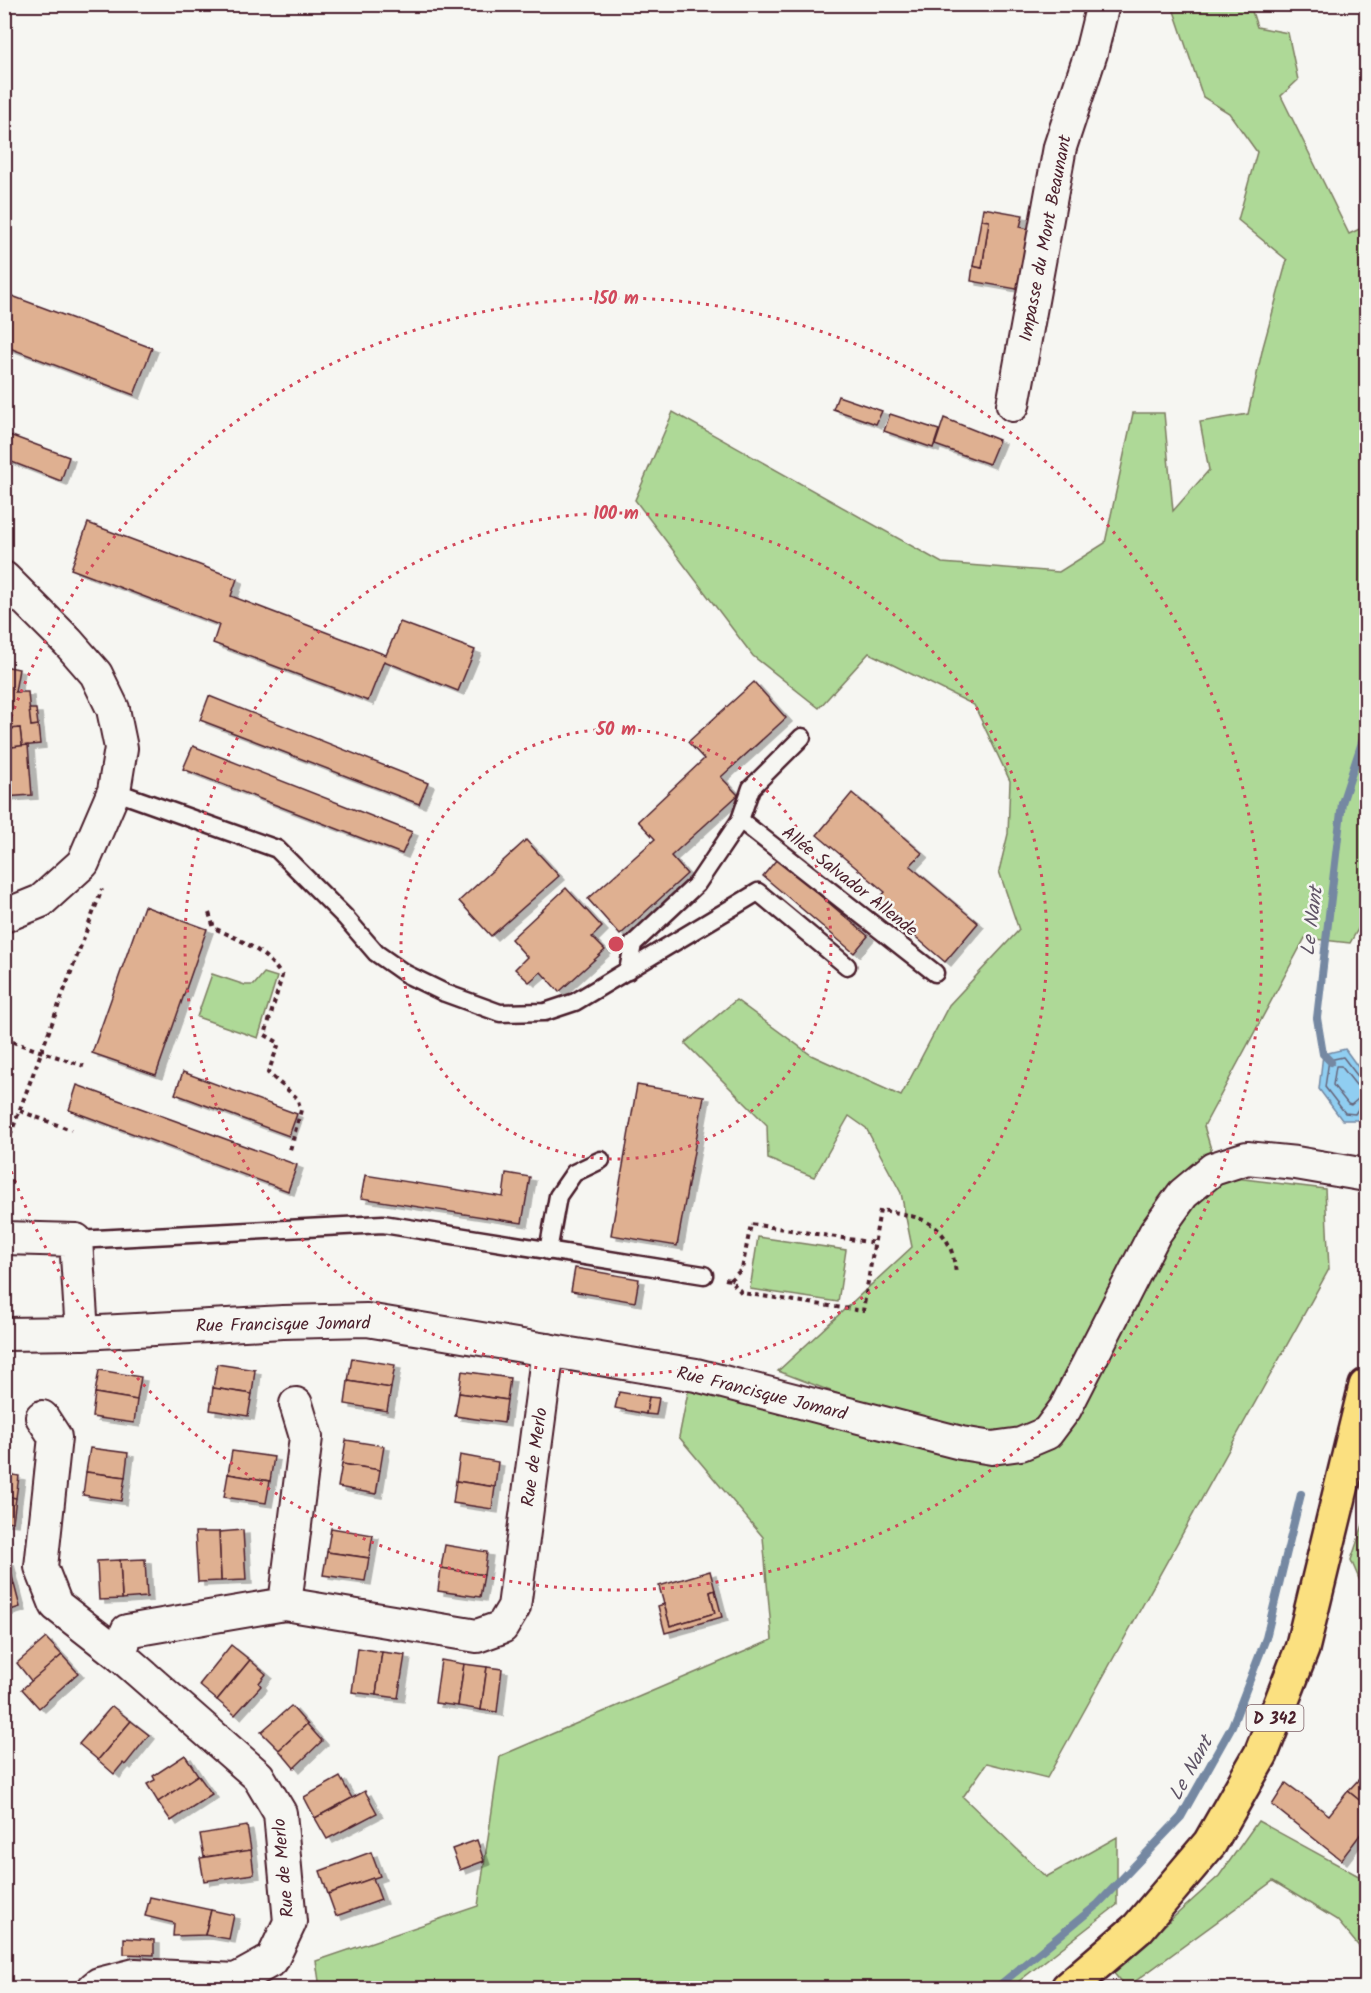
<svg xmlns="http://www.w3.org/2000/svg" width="1371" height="1993" font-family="Kalam,sans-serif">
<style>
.green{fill:#aed997;stroke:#7c7c61;stroke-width:1.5}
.water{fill:#90cef1;stroke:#7488a2;stroke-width:1.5}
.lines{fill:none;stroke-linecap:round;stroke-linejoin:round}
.shore{stroke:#66657a;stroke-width:1.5}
.stream{stroke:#7488a2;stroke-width:8}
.building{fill:#dfb091;stroke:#4a1f2b;stroke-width:1.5;filter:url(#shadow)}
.lane-casing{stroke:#4a1f2b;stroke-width:21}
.street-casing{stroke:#4a1f2b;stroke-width:36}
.primary-casing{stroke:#4a1f2b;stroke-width:38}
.path{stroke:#4a1f2b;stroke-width:4;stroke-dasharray:4.5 4.5;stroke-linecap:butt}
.lane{stroke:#f6f6f2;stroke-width:16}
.street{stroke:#f6f6f2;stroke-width:32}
.primary{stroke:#fbe080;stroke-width:33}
.ring{fill:none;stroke:#d1495b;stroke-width:3;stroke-dasharray:3 6}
.labels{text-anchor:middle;stroke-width:5;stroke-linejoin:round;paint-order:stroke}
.shield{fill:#f6f6f2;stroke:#7e6067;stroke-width:1.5}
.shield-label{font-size:16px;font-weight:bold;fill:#4a1f2b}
.street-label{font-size:18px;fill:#4a1f2b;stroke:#f6f6f2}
.water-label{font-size:20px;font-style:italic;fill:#5f5466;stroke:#f6f6f2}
.centre{fill:#d1495b;stroke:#f6f6f2;stroke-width:3}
.ring-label{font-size:18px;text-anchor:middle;font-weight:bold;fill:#d1495b;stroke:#f6f6f2;stroke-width:5;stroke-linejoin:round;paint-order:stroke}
</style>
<defs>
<filter id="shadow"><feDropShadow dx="6" dy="4" stdDeviation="0" flood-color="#0004"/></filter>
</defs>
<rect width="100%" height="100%" fill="#f6f6f2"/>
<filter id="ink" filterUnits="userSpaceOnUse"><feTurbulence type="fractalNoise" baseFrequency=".0167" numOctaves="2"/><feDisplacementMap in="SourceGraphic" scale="12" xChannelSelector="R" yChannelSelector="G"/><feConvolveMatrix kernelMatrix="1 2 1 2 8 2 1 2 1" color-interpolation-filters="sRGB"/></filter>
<g filter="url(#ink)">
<g class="green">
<polygon points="1172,5 1250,5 1257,27 1288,33 1298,80 1281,96 1349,234 1366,226 1366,915 1350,943 1305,938 1204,1126 1219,1176 1325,1189 1329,1269 1047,1778 987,1763 963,1797 1046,1877 1117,1837 1117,1905 1010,1988 320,1988 316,1961 478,1906 500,1756 772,1640 763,1537 679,1437 689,1387 989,1460 1048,1451 1125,1321 1098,1310 1047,1408 1038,1418 1024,1427 1000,1432 969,1429 854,1400 778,1371 912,1247 901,1193 866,1128 849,1116 814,1177 768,1159 767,1125 685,1043 736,1000 811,1055 901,1096 949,1005 1019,930 999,871 1008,834 1010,781 974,705 869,653 819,708 753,656 635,500 673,412 942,563 1059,572 1105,543 1133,413 1164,413 1173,511 1209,470 1200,422 1248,414 1263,347 1287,260 1238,220 1257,152 1229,113 1203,97"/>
<polygon points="264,973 277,977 258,1038 197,1017 212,974 245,985 254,985"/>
<polygon points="758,1237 846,1250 838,1302 750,1289"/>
<polygon points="1366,1516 1366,1595 1351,1560"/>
<polygon points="1258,1821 1366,1880 1366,1955 1337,1920 1273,1881 1126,1988 1113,1972 1219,1876"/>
</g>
<polygon class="water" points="1345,1049 1366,1078 1366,1106 1359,1120 1342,1120 1319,1089 1323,1054"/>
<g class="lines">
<g class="shore">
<polyline points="1366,1081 1360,1079 1343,1057 1329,1060 1325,1087 1345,1113 1355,1114 1360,1106 1366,1105"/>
<polyline points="1366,1088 1356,1085 1341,1066 1336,1066 1333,1085 1348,1104 1351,1105 1358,1099 1366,1097"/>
</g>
<g class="stream">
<polyline points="1331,1062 1323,1054 1317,1018 1342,803 1366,730"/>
<polyline points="996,1988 1098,1904 1181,1817 1232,1726 1266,1638 1301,1494"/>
</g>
</g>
<g class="building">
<polygon points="983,208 1023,215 1020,227 1033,230 1022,290 971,281 973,266 982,268 989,221 981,220"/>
<polygon points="981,220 989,221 982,268 973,266"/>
<polygon points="4,293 152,348 134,395 4,346"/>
<polygon points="838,396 882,411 876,424 833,409"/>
<polygon points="890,414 939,430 933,448 884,431"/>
<polygon points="944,418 999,440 989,464 935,445"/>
<polygon points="4,433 69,457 61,481 4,459"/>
<polygon points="88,523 237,579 231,596 386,655 400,622 475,650 458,691 384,661 368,701 213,643 219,625 71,569"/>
<polygon points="4,666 19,669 15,692 28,692 31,726 38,725 40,744 22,746 20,728 4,730"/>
<polygon points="754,682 786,718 721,777 738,795 671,856 687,874 620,935 588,899 655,839 638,821 704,759 688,742"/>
<polygon points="209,696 428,783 419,804 200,720"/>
<polygon points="29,709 36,709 38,725 31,726"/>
<polygon points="20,728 22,746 12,747 10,729"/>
<polygon points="28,745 32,795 4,797 4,748"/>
<polygon points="193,746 412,832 402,854 183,769"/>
<polygon points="852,793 922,853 910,866 978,923 945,962 876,903 885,892 817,835"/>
<polygon points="526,840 559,876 491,936 459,901"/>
<polygon points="777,859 868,936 854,953 763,876"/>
<polygon points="566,888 602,927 592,937 605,950 559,992 541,972 529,982 515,969 527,957 511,939"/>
<polygon points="144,906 207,929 156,1075 92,1053"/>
<polygon points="183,1072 297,1114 289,1136 175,1094"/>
<polygon points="77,1085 297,1165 288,1191 69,1110"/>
<polygon points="637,1085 704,1096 677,1246 611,1235"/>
<polygon points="506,1173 530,1177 522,1223 361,1198 365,1175 503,1197"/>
<polygon points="575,1268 639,1279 635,1302 571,1291"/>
<polygon points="352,1358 395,1365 391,1388 348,1381"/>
<polygon points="217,1364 255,1370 252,1394 213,1388"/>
<polygon points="99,1370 141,1377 137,1400 95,1393"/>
<polygon points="462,1371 510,1378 507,1400 459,1393"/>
<polygon points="348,1381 391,1388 387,1411 345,1404"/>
<polygon points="213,1388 252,1394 248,1416 210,1410"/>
<polygon points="619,1392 649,1397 646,1414 615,1408"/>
<polygon points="95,1393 137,1400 134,1423 92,1417"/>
<polygon points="459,1393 507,1400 504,1423 455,1416"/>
<polygon points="649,1397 659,1398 656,1415 646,1414"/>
<polygon points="346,1440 384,1446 380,1470 342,1464"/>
<polygon points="90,1448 128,1453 125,1477 86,1472"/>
<polygon points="232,1451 274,1457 270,1481 228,1474"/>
<polygon points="460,1455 498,1462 495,1487 456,1481"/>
<polygon points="342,1464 380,1470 376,1494 338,1487"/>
<polygon points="86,1472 125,1477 121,1501 83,1495"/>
<polygon points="4,1473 19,1476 16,1498 4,1496"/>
<polygon points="228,1474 270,1481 266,1503 224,1497"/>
<polygon points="456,1481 495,1487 492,1509 453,1503"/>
<polygon points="4,1496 16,1498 13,1522 4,1521"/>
<polygon points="331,1528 373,1535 369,1558 327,1552"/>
<polygon points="243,1530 246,1580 221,1581 219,1532"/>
<polygon points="195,1532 219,1532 221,1581 198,1582"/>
<polygon points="445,1545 487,1552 484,1575 441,1568"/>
<polygon points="327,1552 369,1558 365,1581 323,1575"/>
<polygon points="145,1559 147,1597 122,1599 120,1560"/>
<polygon points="120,1560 122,1599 99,1600 97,1561"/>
<polygon points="8,1561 14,1584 4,1587 4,1562"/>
<polygon points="441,1568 484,1575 480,1597 438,1591"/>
<polygon points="710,1571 715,1590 710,1592 715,1613 670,1626 659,1586"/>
<polygon points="14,1584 20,1607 4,1612 4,1587"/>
<polygon points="715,1590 722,1617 665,1633 658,1606 664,1604 670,1626 715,1613 710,1592"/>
<polygon points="46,1638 62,1655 32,1682 17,1663"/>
<polygon points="231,1645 250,1660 217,1700 199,1685"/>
<polygon points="358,1648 382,1652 376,1695 352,1692"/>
<polygon points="382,1652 405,1655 398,1698 376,1695"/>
<polygon points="62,1655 78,1673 39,1708 22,1689"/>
<polygon points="250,1660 266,1674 259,1683 261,1686 235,1715 217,1700"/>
<polygon points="441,1660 464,1664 458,1706 435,1703"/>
<polygon points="464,1664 487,1667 481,1710 458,1706"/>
<polygon points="487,1667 502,1669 497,1712 481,1710"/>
<polygon points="112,1706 131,1721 98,1760 79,1744"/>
<polygon points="291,1706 307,1724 279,1750 261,1732"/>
<polygon points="131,1721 149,1735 125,1765 123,1763 114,1774 98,1760"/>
<polygon points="307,1724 322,1741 294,1768 279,1750"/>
<polygon points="185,1755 198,1775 158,1802 147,1784 155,1780 153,1776"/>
<polygon points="198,1775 212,1794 171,1821 158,1802"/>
<polygon points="340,1777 352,1798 315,1818 304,1797"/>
<polygon points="1361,1777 1366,1781 1366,1814 1361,1810 1364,1804 1348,1791"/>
<polygon points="1286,1783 1329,1815 1348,1791 1364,1804 1361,1810 1366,1814 1366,1827 1341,1860 1272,1805"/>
<polygon points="365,1791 377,1813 327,1839 315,1818"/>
<polygon points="247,1826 251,1850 204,1857 200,1834"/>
<polygon points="477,1840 484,1861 460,1870 452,1849"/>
<polygon points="251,1850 254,1874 204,1881 200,1858"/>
<polygon points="371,1852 380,1876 328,1894 320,1871"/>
<polygon points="373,1878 381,1900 336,1916 328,1894"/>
<polygon points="150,1897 211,1910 205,1935 173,1936 174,1923 145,1916"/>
<polygon points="211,1910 234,1915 229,1939 205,1935"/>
<polygon points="124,1938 154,1940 154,1955 124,1954"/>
</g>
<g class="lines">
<g class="lane-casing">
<g id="lane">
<polyline points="114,791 277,849 345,917 376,953 406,974 445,993 500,1013 545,1012 575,1002 758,892 847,966"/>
<polyline points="740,820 935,973"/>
<polyline points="628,971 633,944 697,884 740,820 751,788 802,737"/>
<polyline points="76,1240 383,1224 704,1275"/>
<polyline points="548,1251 558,1196 574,1173 601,1160"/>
</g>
</g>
<g class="street-casing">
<g id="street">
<polyline points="1013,405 1060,147 1091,53 1103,4"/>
<polyline points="4,578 68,642 96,674 113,709 121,748 114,791 83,863 41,901 4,916"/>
<polyline points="4,1238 76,1240 82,1333"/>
<polyline points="4,1334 82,1333 283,1322 367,1320 696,1375 961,1443 992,1448 1021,1444 1047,1433 1065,1409 1155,1233 1183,1194 1213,1169 1247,1158 1296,1163 1366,1175"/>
<polyline points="42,1417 55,1437 41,1567 56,1605 120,1655"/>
<polyline points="285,1604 306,1437 296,1404"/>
<polyline points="94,1988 99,1984 135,1975 236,1980 272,1960 290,1922 280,1813 258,1776 120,1655 127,1631 285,1604 477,1636 502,1627 514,1607 548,1350"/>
</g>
</g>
<g class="primary-casing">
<polyline id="primary" points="1068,1988 1138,1928 1210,1843 1261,1754 1302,1649 1366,1386"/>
</g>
<g class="path">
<path d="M209,913l5,15c28,13 50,21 68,48l-17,59 14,8 -11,30 29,25 4,12 -11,40"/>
<polyline points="4,1039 84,1066"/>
<polyline points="20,1111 71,1130"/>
<polyline points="4,1152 102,889"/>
<path d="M725,1279l5,1 12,13 121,18 17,-101c45,6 72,15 76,65"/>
<polyline points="730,1280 742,1269 751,1224 875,1243"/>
</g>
<use href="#lane" class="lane"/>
<use href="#street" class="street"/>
<use href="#primary" class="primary"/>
</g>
</g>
<g class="ring">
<circle cx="616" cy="944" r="215"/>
<circle cx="616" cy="944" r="431"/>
<path d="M5 734A646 646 0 1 1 5 1154"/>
</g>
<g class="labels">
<rect class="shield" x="1246.5" y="1705" width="57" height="26" rx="4.5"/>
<g class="shield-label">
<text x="1275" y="1724">D 342</text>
</g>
<g class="street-label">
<text transform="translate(1045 238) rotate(-79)" y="6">Impasse du Mont Beaunant</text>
<text transform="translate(850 881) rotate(38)" y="6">Allée Salvador Allende</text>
<text transform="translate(283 1324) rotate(-1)" y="6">Rue Francisque Jomard</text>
<text transform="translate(762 1393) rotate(14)" y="6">Rue Francisque Jomard</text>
<text transform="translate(534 1457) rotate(-82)" y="6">Rue de Merlo</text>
<text transform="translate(283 1868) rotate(-95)" y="6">Rue de Merlo</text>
</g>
<g class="water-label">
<text transform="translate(1311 921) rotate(-83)" y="7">Le Nant</text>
<text transform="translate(1190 1768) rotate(-61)" y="7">Le Nant</text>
</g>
</g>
<circle cx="616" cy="944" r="9" class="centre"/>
<g class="ring-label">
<text x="616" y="304">150 m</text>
<text x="616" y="519">100 m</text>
<text x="616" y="735">50 m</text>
</g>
<rect width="1371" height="1993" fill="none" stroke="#f6f6f2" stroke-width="24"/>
<rect x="12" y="12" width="1347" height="1969" fill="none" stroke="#4a1f2b" stroke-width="2" filter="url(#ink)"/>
</svg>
